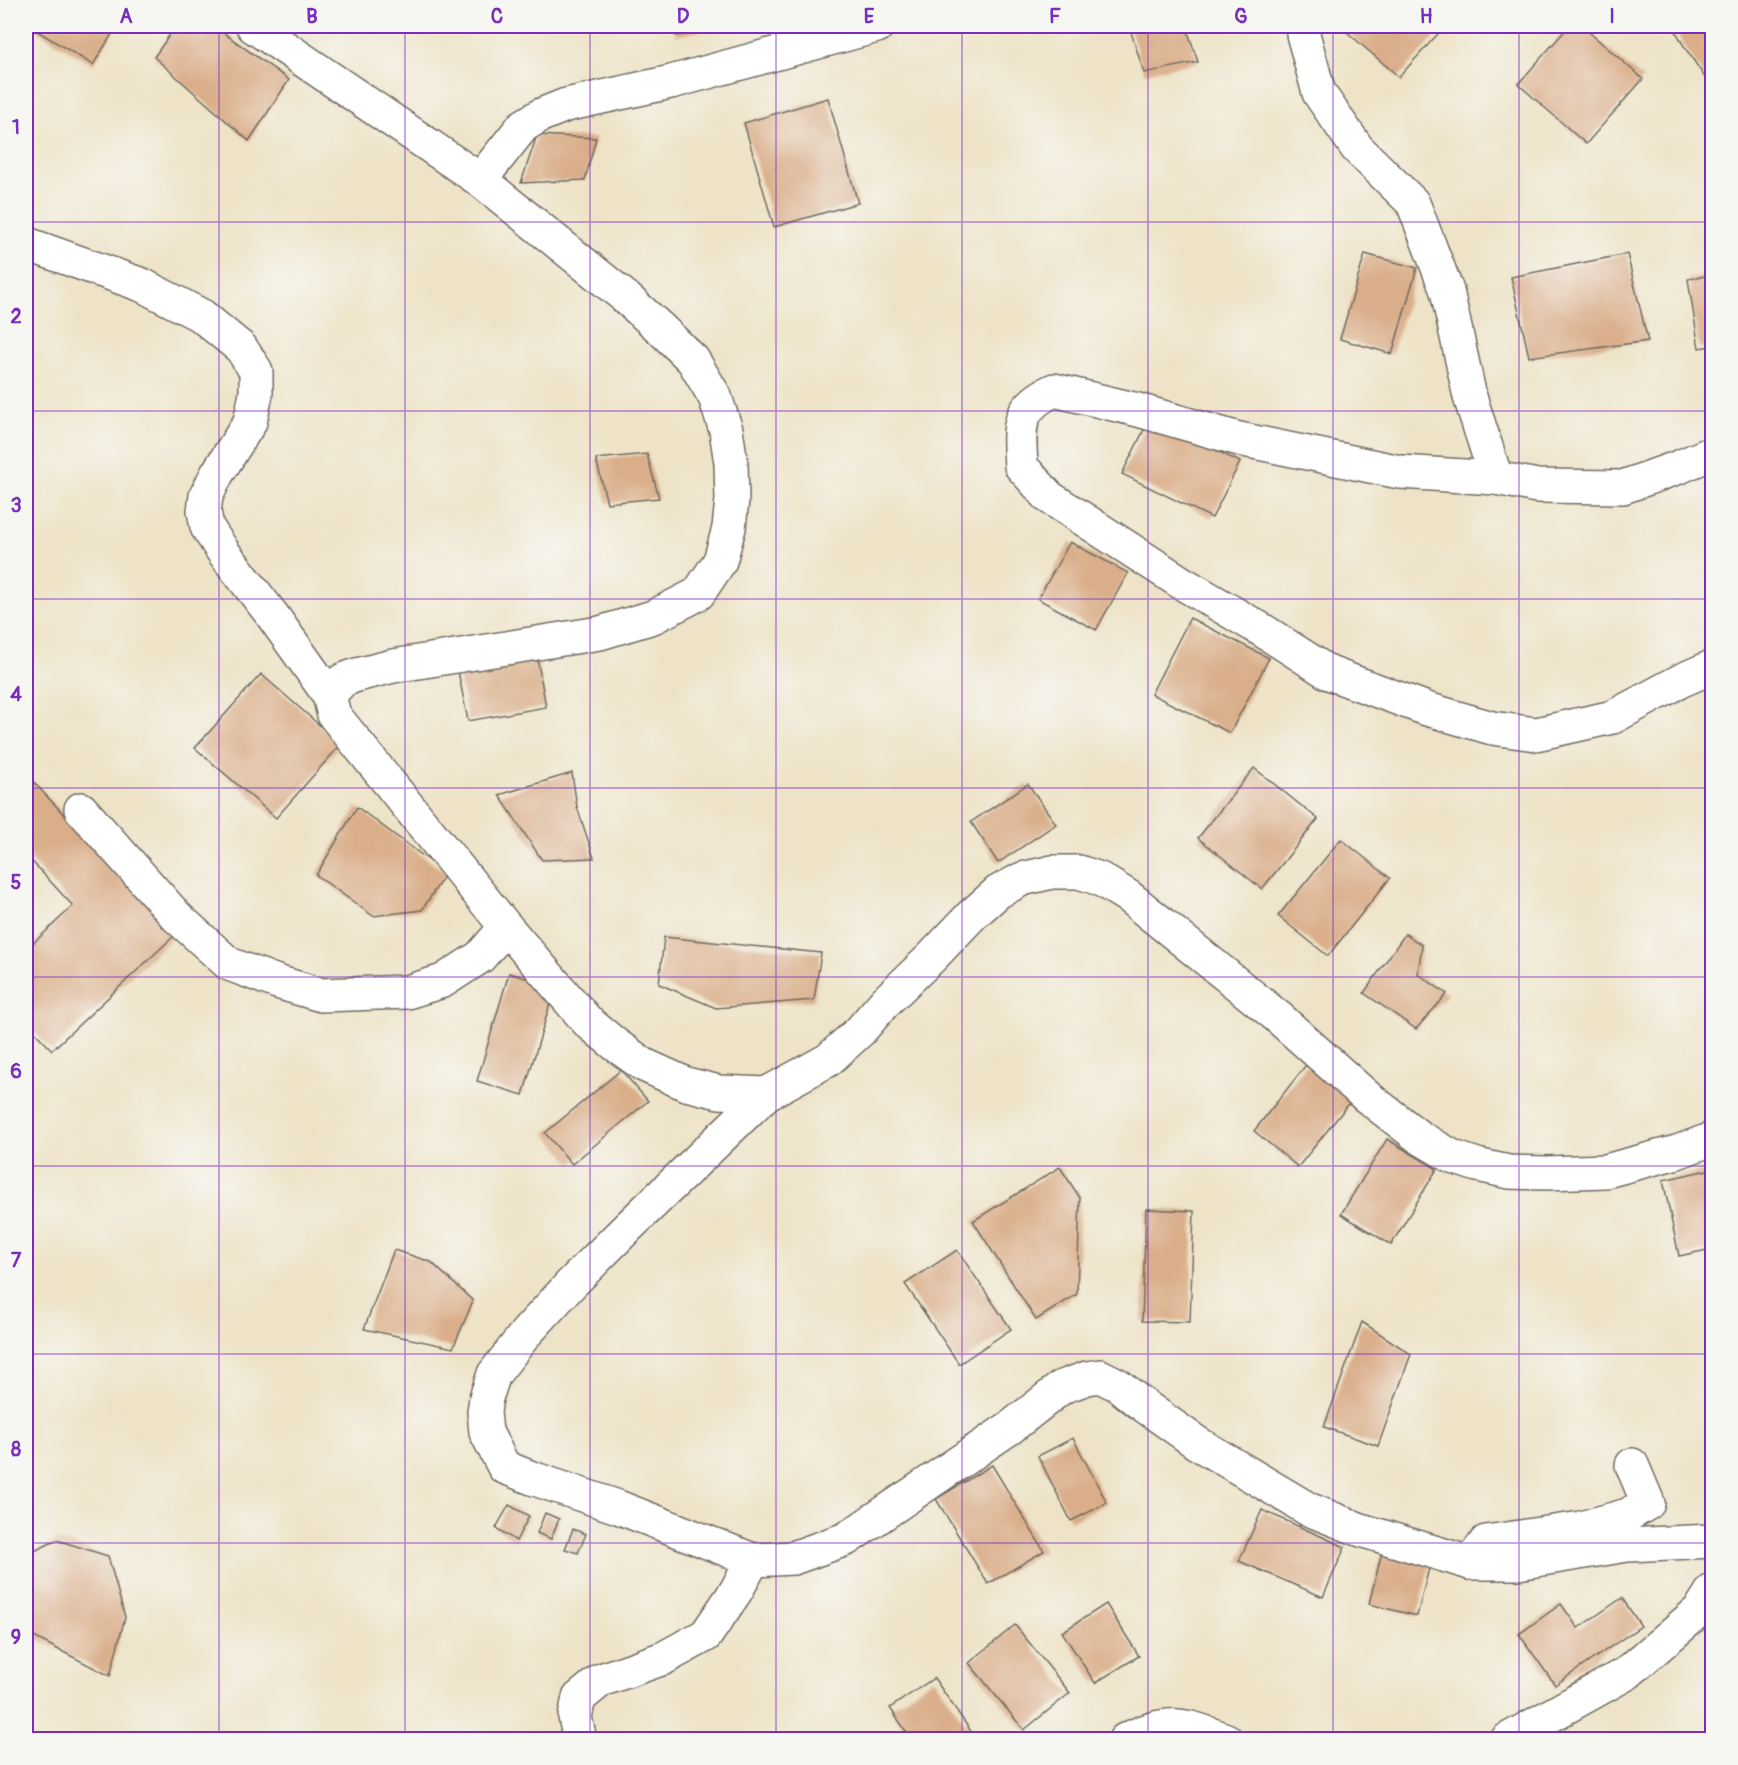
<svg xmlns="http://www.w3.org/2000/svg" width="1738" height="1765" font-family="Pangolin,sans-serif">
<style>
.building{fill:#daae89}
.lines{fill:none;stroke-linecap:round;stroke-linejoin:round}
.minor-casing{stroke:#6f6b62;stroke-width:36}
.minor{stroke:#fff;stroke-width:33}
.grid{fill:none;stroke:#7b2cbf;stroke-width:1.5;stroke-opacity:0.55}
.neatline{fill:none;stroke:#7b2cbf;stroke-width:2}
.grid-label{font-size:20px;text-anchor:middle;font-weight:bold;fill:#7b2cbf}
</style>
<rect width="100%" height="100%" fill="#f6f6f2"/>
<filter id="ink" filterUnits="userSpaceOnUse"><feTurbulence type="fractalNoise" baseFrequency=".0167" numOctaves="2"/><feDisplacementMap in="SourceGraphic" scale="12" xChannelSelector="R" yChannelSelector="G"/><feConvolveMatrix kernelMatrix="1 2 1 2 8 2 1 2 1" color-interpolation-filters="sRGB"/></filter>
<filter id="wash" filterUnits="userSpaceOnUse"><feTurbulence type="fractalNoise" baseFrequency=".008" numOctaves="4" result="noise"/><feDisplacementMap in="SourceGraphic" scale="24" xChannelSelector="R" yChannelSelector="G"/><feGaussianBlur stdDeviation="1.35" result="paint"/><feColorMatrix in="noise" values="0 0 0 0 0 0 0 0 0 0 0 0 0 0 0 0 0 1.4 0 .05"/><feComposite in="paint" operator="in"/></filter>
<g filter="url(#wash)">
<rect width="100%" height="100%" fill="#eee3c7"/>
<g id="blocks">
<g class="building">
<polygon points="29,26 117,26 93,65"/>
<polygon points="176,26 214,26 289,80 249,141 154,57"/>
<polygon points="676,26 721,26 676,36"/>
<polygon points="1129,26 1186,26 1198,62 1144,73"/>
<polygon points="1340,26 1445,26 1399,77"/>
<polygon points="1569,26 1582,26 1643,79 1586,144 1518,84"/>
<polygon points="1673,26 1712,26 1712,88 1684,46"/>
<polygon points="828,98 858,203 774,227 744,123"/>
<polygon points="537,135 596,138 585,180 521,183"/>
<polygon points="1365,254 1417,268 1392,354 1340,339"/>
<polygon points="1627,254 1648,341 1529,357 1511,277"/>
<polygon points="1712,275 1712,346 1699,348 1688,279"/>
<polygon points="1150,418 1240,462 1212,518 1122,474"/>
<polygon points="647,454 659,498 607,503 596,459"/>
<polygon points="1070,542 1128,573 1096,630 1038,599"/>
<polygon points="1190,618 1269,658 1230,733 1151,694"/>
<polygon points="536,652 546,707 468,721 457,666"/>
<polygon points="261,674 341,744 276,818 195,748"/>
<polygon points="1254,768 1318,819 1262,889 1198,838"/>
<polygon points="572,773 577,807 594,858 542,860 499,795"/>
<polygon points="26,774 176,934 52,1050 26,1023 26,950 73,906 26,855"/>
<polygon points="1028,784 1056,824 998,863 971,822"/>
<polygon points="357,807 446,873 422,910 373,916 316,875"/>
<polygon points="1341,839 1390,878 1328,956 1278,916"/>
<polygon points="1405,934 1422,945 1418,974 1447,994 1416,1029 1364,993"/>
<polygon points="664,937 821,953 814,1000 716,1008 659,984"/>
<polygon points="509,973 555,987 523,1095 477,1081"/>
<polygon points="1306,1065 1351,1101 1298,1167 1254,1131"/>
<polygon points="621,1070 648,1101 572,1164 545,1133"/>
<polygon points="1387,1139 1437,1169 1391,1245 1341,1214"/>
<polygon points="1060,1167 1080,1198 1077,1294 1036,1320 973,1221"/>
<polygon points="1712,1169 1712,1249 1679,1256 1663,1180"/>
<polygon points="1146,1209 1194,1211 1190,1322 1142,1321"/>
<polygon points="394,1250 431,1262 473,1301 453,1348 364,1329"/>
<polygon points="957,1250 1011,1329 959,1364 905,1284"/>
<polygon points="1362,1322 1411,1354 1378,1446 1324,1427"/>
<polygon points="1073,1438 1107,1503 1071,1521 1038,1456"/>
<polygon points="992,1465 1044,1551 988,1584 936,1499"/>
<polygon points="509,1505 529,1516 516,1541 496,1528"/>
<polygon points="1262,1510 1345,1547 1323,1597 1239,1561"/>
<polygon points="545,1513 559,1519 551,1539 537,1533"/>
<polygon points="573,1529 586,1534 578,1553 565,1549"/>
<polygon points="57,1540 108,1556 125,1617 110,1676 26,1633 26,1555"/>
<polygon points="1383,1548 1431,1560 1417,1616 1369,1604"/>
<polygon points="1622,1598 1641,1626 1555,1685 1519,1634 1561,1604 1578,1628"/>
<polygon points="1106,1604 1139,1656 1095,1683 1062,1632"/>
<polygon points="1015,1625 1070,1693 1024,1730 969,1663"/>
<polygon points="934,1678 977,1740 912,1740 890,1708"/>
</g>
</g>
</g>
<g filter="url(#ink)">
<use href="#blocks" fill-opacity="0" stroke="#6f6b62" stroke-width="1.5"/>
<g class="lines">
<g class="minor-casing">
<g id="minor">
<polyline points="253,26 480,180 624,296 661,329 693,360 715,397 726,430 731,463 732,500 729,528 720,561 698,594 653,617 600,633 393,666 357,675 343,680 329,695 334,715 506,927 588,1022 616,1045 644,1065 686,1084 719,1092 766,1094 828,1060 860,1031 885,1002 931,958 972,915 998,892 1022,879 1052,872 1079,872 1100,879 1129,897 1278,1017 1366,1096 1419,1137 1453,1157 1477,1165 1509,1172 1546,1173 1606,1171 1677,1152 1712,1139"/>
<polyline points="1304,26 1303,34 1319,93 1357,148 1413,203 1447,291 1470,397 1496,478 1537,486 1623,487 1679,467 1712,453"/>
<polyline points="480,180 523,126 541,115 566,105 671,82 877,26"/>
<polyline points="27,244 142,285 202,316 241,348 256,371 256,394 250,422 217,474 206,496 204,511 207,527 224,553 272,615 329,695"/>
<path d="M1496,478l-96,-6 -161,-33 -101,-29 -84,-20c-39,18 -35,38 -33,76l28,31 133,86 80,47 67,43 98,36 65,19 44,6 77,-17 69,-37 30,-13"/>
<polyline points="81,809 177,917 229,964 277,982 321,995 407,992 443,981 480,957 506,927"/>
<polyline points="766,1094 624,1231 570,1285 526,1333 494,1374 486,1398 484,1412 486,1432 504,1467 532,1478 618,1507 753,1560 793,1558 846,1539 1011,1427 1062,1387 1087,1378 1100,1376 1118,1385 1139,1402 1197,1443 1308,1509 1361,1530 1470,1563 1518,1563 1627,1545 1712,1541"/>
<polyline points="1470,1563 1486,1542 1581,1528 1628,1515 1648,1503 1632,1465"/>
<polyline points="580,1740 575,1717 579,1698 601,1680 664,1658 706,1635 736,1591 753,1560"/>
<path d="M1125,1740c43,-21 57,-17 101,0"/>
<polyline points="1507,1740 1627,1673 1700,1610 1712,1591"/>
</g>
</g>
<use href="#minor" class="minor"/>
</g>
</g>
<path class="grid" d="M219,26v1714M405,26v1714M590,26v1714M776,26v1714M962,26v1714M1148,26v1714M1333,26v1714M1519,26v1714M26,222h1686M26,411h1686M26,599h1686M26,788h1686M26,977h1686M26,1166h1686M26,1354h1686M26,1543h1686"/>
<rect width="1738" height="1765" fill="none" stroke="#f6f6f2" stroke-width="66"/>
<rect x="33" y="33" width="1672" height="1699" class="neatline"/>
<g class="grid-label">
<text x="126" y="23">A</text>
<text x="312" y="23">B</text>
<text x="497" y="23">C</text>
<text x="683" y="23">D</text>
<text x="869" y="23">E</text>
<text x="1055" y="23">F</text>
<text x="1241" y="23">G</text>
<text x="1426" y="23">H</text>
<text x="1612" y="23">I</text>
<text x="16" y="134">1</text>
<text x="16" y="323">2</text>
<text x="16" y="512">3</text>
<text x="16" y="701">4</text>
<text x="16" y="889">5</text>
<text x="16" y="1078">6</text>
<text x="16" y="1267">7</text>
<text x="16" y="1456">8</text>
<text x="16" y="1644">9</text>
</g>
</svg>
